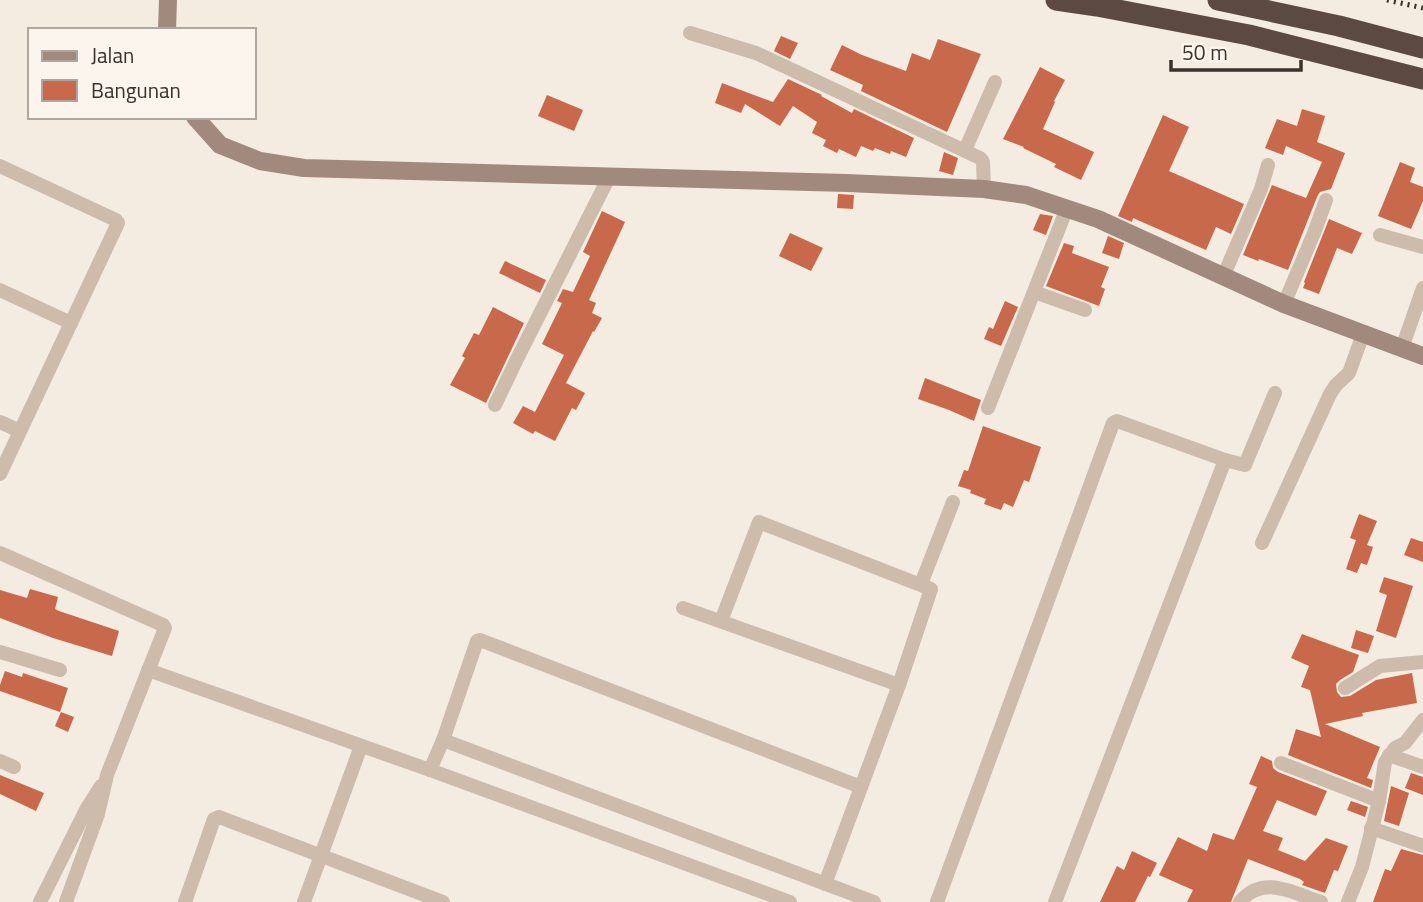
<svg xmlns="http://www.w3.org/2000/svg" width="1423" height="902" font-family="'Titillium Web',sans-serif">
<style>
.building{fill:#c8694b}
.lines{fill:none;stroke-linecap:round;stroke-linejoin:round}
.street{stroke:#cdbbac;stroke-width:14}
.secondary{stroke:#a18a7d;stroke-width:18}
.highway{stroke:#5c4a42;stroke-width:21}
.rail{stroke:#3b302b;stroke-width:5;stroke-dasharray:2 5;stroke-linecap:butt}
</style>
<rect width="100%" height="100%" fill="#f4ebe1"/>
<g class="building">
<polygon points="781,36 798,43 790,59 774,51"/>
<polygon points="938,39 981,54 947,132 861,91 863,85 830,70 842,45 862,55 906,71 912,53 930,60"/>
<polygon points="1040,67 1065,80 1054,101 1055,102 1043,129 1094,152 1081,180 1054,167 1056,164 1023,148 1024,147 1003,139"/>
<polygon points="788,79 822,95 821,96 852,113 854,109 914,138 906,157 891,151 890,154 875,148 873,151 861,146 856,157 839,149 837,153 823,146 826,140 812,133 817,122 793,106 780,126 745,104 741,113 715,103 722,83 773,102"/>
<polygon points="547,95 583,110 574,131 538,116"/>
<polygon points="1302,109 1325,116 1317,142 1345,153 1331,189 1320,192 1317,197 1288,270 1259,259 1258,261 1243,255 1272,185 1306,198 1322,162 1286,146 1283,155 1265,148 1277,119 1297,126"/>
<polygon points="1163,115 1189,127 1169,171 1244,204 1231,234 1216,227 1206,250 1133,218 1132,222 1118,216"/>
<polygon points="944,152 958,158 953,175 939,171"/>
<polygon points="1400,162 1415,168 1410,182 1423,187 1423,201 1411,229 1378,216"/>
<polygon points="838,194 854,195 853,209 837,208"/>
<polygon points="602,211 625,222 589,300 596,303 592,313 602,318 594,332 593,331 566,383 585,393 576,410 572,408 555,441 535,431 533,434 513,423 523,406 535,412 564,355 542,344 562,303 557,301 563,289 573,292 590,256 583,252"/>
<polygon points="1040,214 1053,216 1046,235 1033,230"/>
<polygon points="1329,219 1362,233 1352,254 1337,248 1319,294 1303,288 1305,283 1304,282"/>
<polygon points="790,233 823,248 811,271 779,256"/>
<polygon points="1108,236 1124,243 1119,259 1102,253"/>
<polygon points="1064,243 1074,246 1072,253 1109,267 1101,287 1105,289 1099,306 1046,286"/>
<polygon points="505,261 546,280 540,293 499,273"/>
<polygon points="1005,301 1018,307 1001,346 984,339 989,327 993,329"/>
<polygon points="493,307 524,323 486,403 450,385 465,358 462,356 474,333 479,335"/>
<polygon points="925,378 981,400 974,421 949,410 918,399"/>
<polygon points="983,426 1041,447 1029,482 1024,480 1013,507 1004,503 1001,510 984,504 986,499 970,493 971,490 958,486 964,470 968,471"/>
<polygon points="1359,514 1377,521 1367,545 1373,547 1367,565 1361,563 1357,573 1346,569 1356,540 1350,538"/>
<polygon points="1411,538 1423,542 1423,562 1404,555"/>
<polygon points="1384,577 1413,586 1396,638 1376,631 1387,595 1379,592"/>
<polygon points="30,589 58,597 55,609 59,611 119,631 112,656 53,638 0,618 0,590 27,598"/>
<polygon points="1356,630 1374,636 1368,653 1351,648"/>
<polygon points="1302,634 1359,655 1353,672 1340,680 1336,684 1337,692 1341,697 1350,696 1376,680 1412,673 1417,703 1362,713 1363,716 1325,724 1380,747 1367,778 1373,780 1371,788 1288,755 1296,729 1321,737 1310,690 1301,687 1309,666 1291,658"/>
<polygon points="5,671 22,677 23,673 68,688 60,712 0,691 0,685"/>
<polygon points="61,712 74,717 68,732 55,726"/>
<polygon points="1261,756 1272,761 1273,768 1278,772 1327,791 1316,816 1277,800 1263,831 1283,838 1278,850 1305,861 1326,838 1348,846 1338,871 1334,870 1325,893 1302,885 1304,882 1300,879 1248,859 1231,902 1187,902 1193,890 1159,875 1178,837 1207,851 1213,833 1234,840 1257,787 1249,784"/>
<polygon points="1411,773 1423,777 1423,795 1405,788"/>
<polygon points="0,775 44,793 36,811 0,794"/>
<polygon points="1391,786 1409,793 1399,826 1384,821"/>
<polygon points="1351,801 1368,807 1365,817 1347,810"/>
<polygon points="1401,849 1423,855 1423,902 1373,902 1385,869 1391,871"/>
<polygon points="1132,851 1157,863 1150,877 1148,876 1135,902 1100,902 1117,866 1124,870"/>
</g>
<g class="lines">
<g class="street">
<polyline points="690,33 756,53 980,158 983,162 984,189"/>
<polyline points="965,150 995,82"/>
<polyline points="0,166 116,220 118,223 0,474"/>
<polyline points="1380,235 1423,247"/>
<polyline points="1223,277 1261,189 1268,165"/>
<polyline points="0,290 71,323"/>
<polyline points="1034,292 1085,310"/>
<polyline points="1284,304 1314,233 1326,200"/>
<polyline points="1402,348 1423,288"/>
<polyline points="495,405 517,359 610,175"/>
<polyline points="988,408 1067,208"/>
<polyline points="0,422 20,431"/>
<polyline points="1262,543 1330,394 1336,385 1349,373 1363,334"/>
<polyline points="0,553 163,625 165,628 107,775 98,814 66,902"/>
<polyline points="921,584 953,502"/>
<polyline points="683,608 899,685"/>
<polyline points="721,621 759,522 931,589 899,685 825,884"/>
<polyline points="0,652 60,670"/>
<polyline points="148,670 430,770 790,902"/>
<polyline points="1345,688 1380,666 1423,662"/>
<polyline points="443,740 874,902"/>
<polyline points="1389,755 1423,767"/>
<polyline points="0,761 14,767"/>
<polyline points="1281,763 1379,801"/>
<polyline points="430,770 443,740 477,641 480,640 861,787"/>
<polyline points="1371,828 1423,846"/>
<polyline points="40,902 87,808 101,786"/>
<polyline points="185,902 214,819 219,817 443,902"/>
<polyline points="304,902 361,746"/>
<polyline points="937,902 1113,423 1117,421 1225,460 1245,465 1275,393"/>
<polyline points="1055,902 1225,460"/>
<path d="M1240,902c23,-28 53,-9 81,0"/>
<polyline points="1348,902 1362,867 1379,801 1385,762 1395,748 1405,743 1423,720"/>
</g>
<g class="secondary">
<polyline points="167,30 168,0"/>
<polyline points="195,117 220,145 260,161 304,168 847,183 984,189 1026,195 1098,219 1284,304 1423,356"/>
</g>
<g class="highway">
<polyline points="1056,0 1097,6 1249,35 1423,79"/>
<polyline points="1218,0 1339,26 1423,48"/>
</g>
<polyline class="rail" points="1387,0 1423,8"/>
</g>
<rect x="28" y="28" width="228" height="91" fill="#fbf5ee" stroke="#aea6a0" stroke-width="2"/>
<rect x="42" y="51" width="35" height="10" fill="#a18a7d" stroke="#aea6a0" stroke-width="2"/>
<text x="91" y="63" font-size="21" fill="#3b302b">Jalan</text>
<rect x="42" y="80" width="35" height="21" fill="#c8694b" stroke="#aea6a0" stroke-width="2"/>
<text x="91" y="98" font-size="21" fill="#3b302b">Bangunan</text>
<path d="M1171 60v10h130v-10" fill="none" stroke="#3b302b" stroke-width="3.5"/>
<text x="1182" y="60" font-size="21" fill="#3b302b" stroke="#fbf5ee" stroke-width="5" paint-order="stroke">50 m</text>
</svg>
